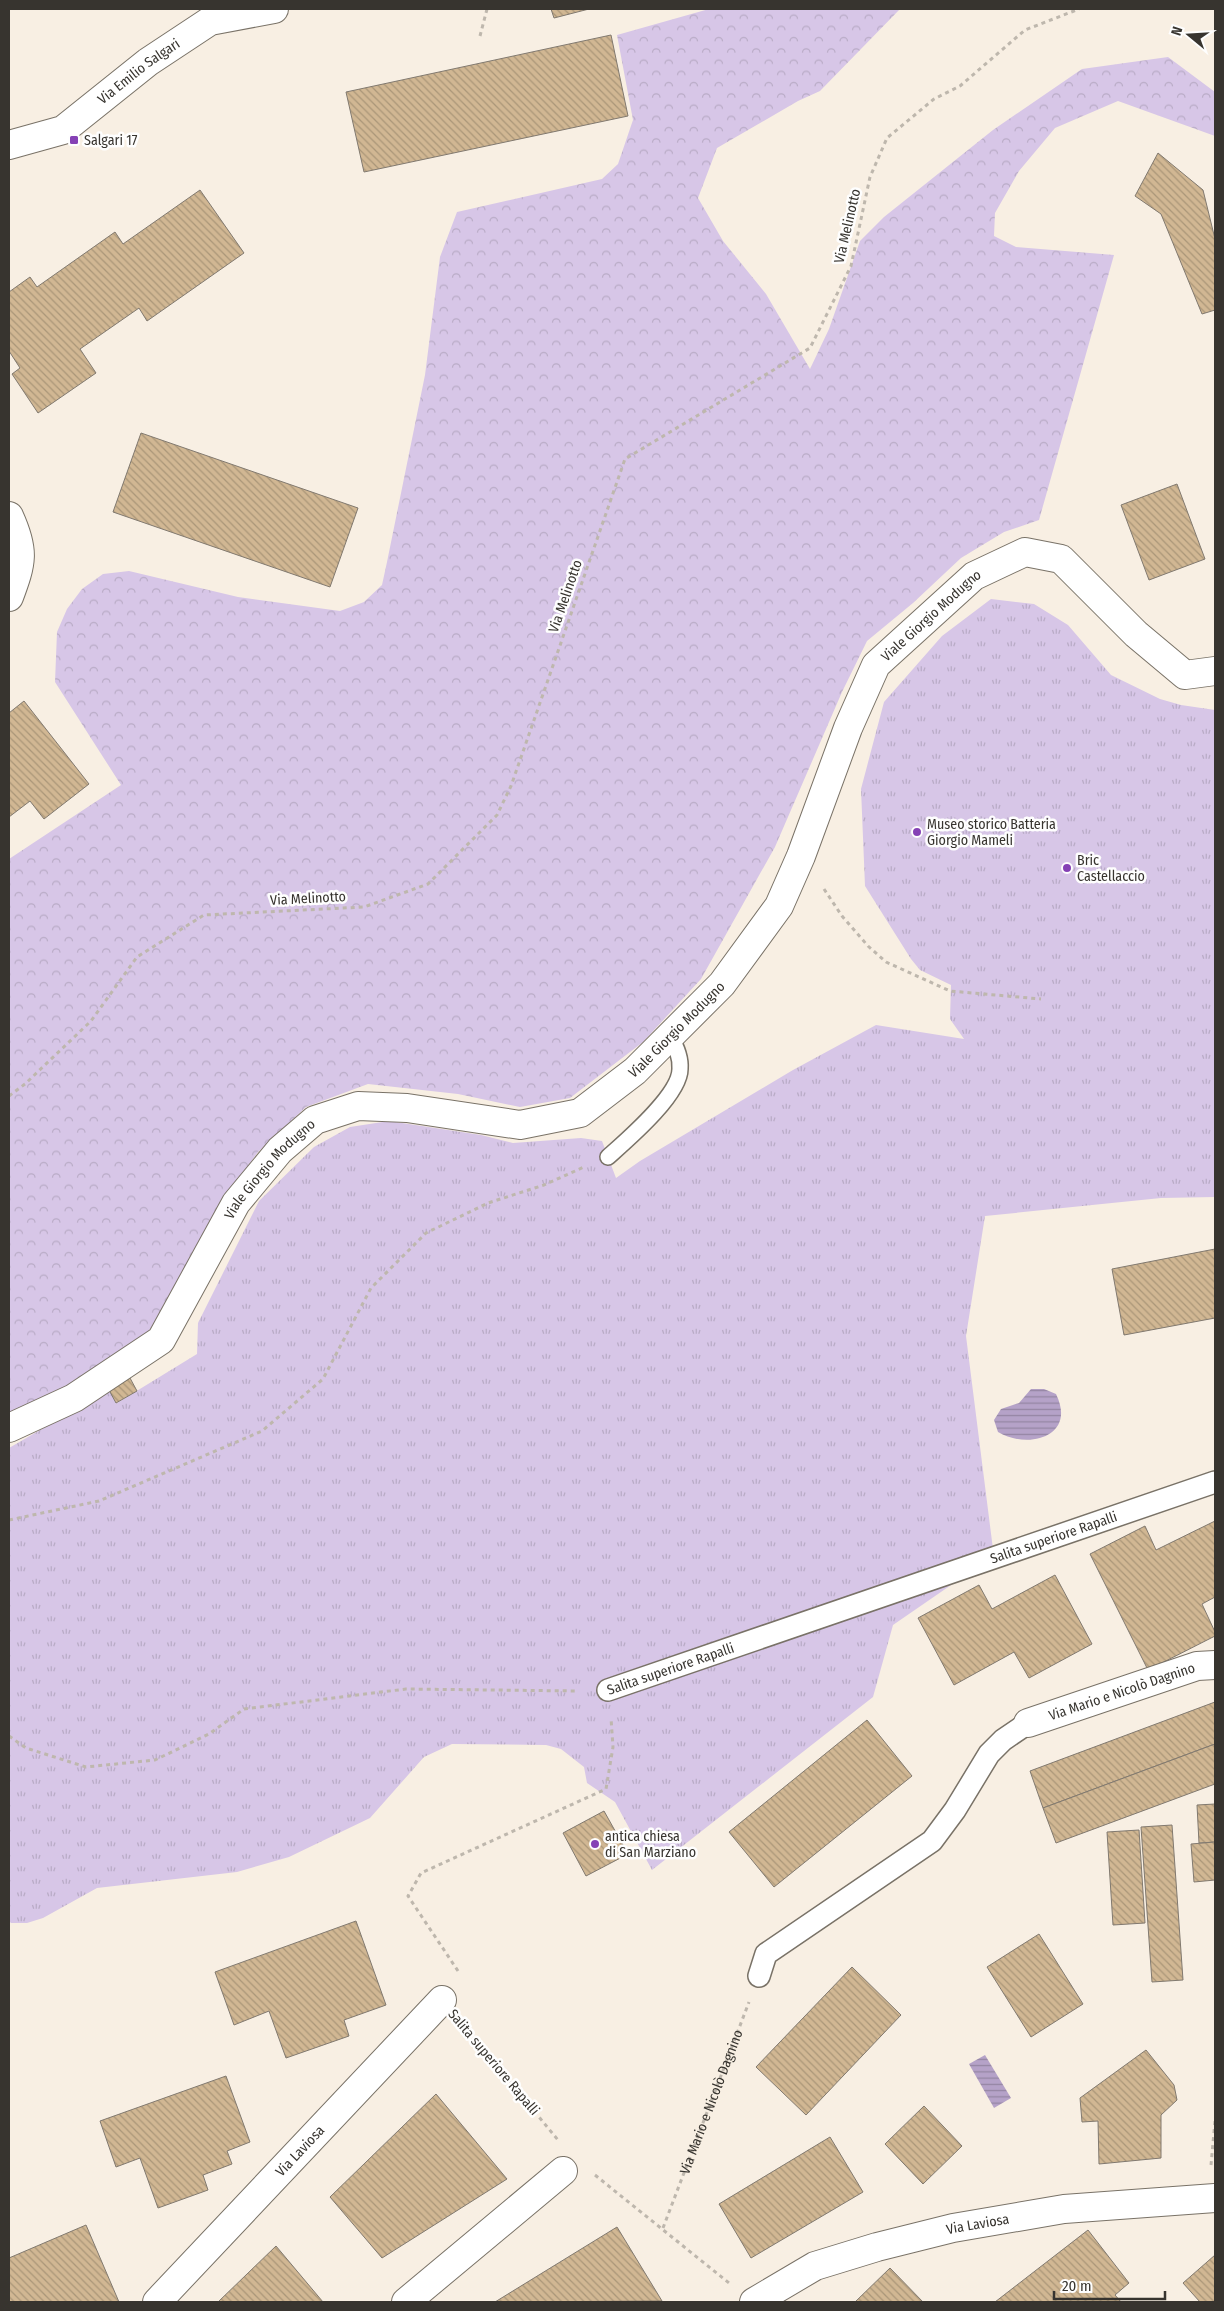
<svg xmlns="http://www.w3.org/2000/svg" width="1224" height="2311" font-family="'Fira Sans Condensed',sans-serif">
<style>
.grass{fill:url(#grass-tufts)}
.forest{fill:url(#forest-crowns)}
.water{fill:url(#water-rules)}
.building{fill:url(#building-back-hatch);stroke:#81796f}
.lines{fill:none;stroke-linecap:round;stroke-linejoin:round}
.service-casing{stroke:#797267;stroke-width:18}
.pedestrian-casing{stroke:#797267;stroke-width:24}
.minor-casing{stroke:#797267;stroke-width:30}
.tertiary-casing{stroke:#797267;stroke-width:30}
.path{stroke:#beb7ad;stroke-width:3;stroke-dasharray:4 4;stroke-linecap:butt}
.service{stroke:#fff;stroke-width:15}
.pedestrian{stroke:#fff;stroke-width:21}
.minor{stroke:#fff;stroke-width:28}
.tertiary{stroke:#fff;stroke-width:28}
.poi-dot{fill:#8541b5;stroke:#fefefe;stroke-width:2}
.labels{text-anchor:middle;stroke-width:5;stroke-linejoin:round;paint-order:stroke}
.street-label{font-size:14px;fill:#37342f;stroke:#fefefe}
.poi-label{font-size:14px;fill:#37342f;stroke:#fefefe;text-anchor:start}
</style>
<defs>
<pattern id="grass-tufts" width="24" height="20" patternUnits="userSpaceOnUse" patternTransform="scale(1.25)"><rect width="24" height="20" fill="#d7c6e7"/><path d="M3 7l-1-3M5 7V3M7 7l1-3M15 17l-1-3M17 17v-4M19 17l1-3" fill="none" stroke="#b9abc6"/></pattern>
<pattern id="forest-crowns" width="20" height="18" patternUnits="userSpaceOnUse" patternTransform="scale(1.25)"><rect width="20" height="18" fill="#d7c6e7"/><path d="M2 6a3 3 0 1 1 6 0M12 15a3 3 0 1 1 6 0" fill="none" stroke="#b9abc6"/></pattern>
<pattern id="water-rules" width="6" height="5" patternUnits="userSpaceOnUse" patternTransform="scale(1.25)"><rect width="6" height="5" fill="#b5a2c8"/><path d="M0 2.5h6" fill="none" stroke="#9485a3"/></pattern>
<pattern id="building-back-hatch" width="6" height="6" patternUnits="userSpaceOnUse" patternTransform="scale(1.25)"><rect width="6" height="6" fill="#d1b793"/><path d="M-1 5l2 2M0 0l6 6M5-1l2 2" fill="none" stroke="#aa9678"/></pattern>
</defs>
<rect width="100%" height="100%" fill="#f8efe3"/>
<polygon class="grass" points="991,599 1034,604 1068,625 1111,675 1160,699 1181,705 1215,710 1215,1197 1161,1198 985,1216 966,1336 995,1565 954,1583 893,1625 873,1697 652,1870 615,1802 587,1783 584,1767 561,1749 546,1745 452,1744 424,1757 370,1818 289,1857 237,1872 97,1888 43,1918 27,1923 11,1923 9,1921 9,1448 109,1390 117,1403 197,1354 198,1323 259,1201 314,1147 350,1127 389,1121 481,1135 513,1143 581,1138 602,1141 616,1178 640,1161 793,1070 876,1025 964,1039 950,1019 951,985 920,970 911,959 865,886 861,789 884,702 942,636"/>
<polygon class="forest" points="709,9 900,9 820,91 798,101 717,148 698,198 723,241 766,294 810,369 829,329 860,241 884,217 993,130 1082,69 1168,57 1215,92 1215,136 1118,101 1055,128 1019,171 995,213 994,236 1016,247 1114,255 1039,520 1004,532 961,558 913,603 867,641 842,692 775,847 701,979 643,1042 570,1098 520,1107 458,1094 368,1084 306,1107 258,1152 225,1198 170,1300 142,1341 76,1386 9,1418 9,859 121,785 55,682 57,632 67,609 82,589 103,574 129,571 238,597 340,611 364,602 382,585 387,562 425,375 440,257 457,212 602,179 618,164 633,120 617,35"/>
<g class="water">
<path d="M1031,1389h13l12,5c21,43 -28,56 -58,38l-4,-12 7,-11 18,-6z"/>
<polygon points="985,2055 1011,2098 994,2108 969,2064"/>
</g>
<g class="building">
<polygon points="551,9 589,9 554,18"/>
<polygon points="611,35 628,116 364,172 346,92"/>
<polygon points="1158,153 1203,190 1215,239 1215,310 1202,314 1161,214 1135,196"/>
<polygon points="200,190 244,253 147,321 139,308 80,349 96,373 38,413 12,374 20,368 9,351 9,292 30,277 37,287 115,232 123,244"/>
<polygon points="141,433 358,508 330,587 113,512"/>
<polygon points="1177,484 1205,559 1149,580 1121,505"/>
<polygon points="24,701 89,784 44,819 30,801 9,817 9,713"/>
<polygon points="1215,1249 1215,1318 1124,1335 1112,1269"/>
<polygon points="130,1378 137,1391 116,1403 109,1390"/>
<polygon points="1215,1521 1215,1597 1202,1604 1215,1632 1215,1636 1148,1670 1090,1554 1145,1526 1156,1550"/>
<polygon points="1055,1575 1092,1644 1029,1678 1014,1652 954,1685 918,1618 979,1585 992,1609"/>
<polygon points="1215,1702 1215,1744 1043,1808 1030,1771"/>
<polygon points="867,1720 912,1776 774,1887 729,1832"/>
<polygon points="1215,1744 1215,1784 1056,1843 1043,1808"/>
<polygon points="1215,1804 1215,1842 1199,1843 1197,1805"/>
<polygon points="604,1811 628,1854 586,1876 563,1833"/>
<polygon points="1172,1825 1183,1980 1152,1982 1141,1827"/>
<polygon points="1139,1830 1145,1923 1113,1925 1107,1832"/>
<polygon points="1215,1842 1215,1880 1194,1882 1191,1844"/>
<polygon points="356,1921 386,2005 344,2020 349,2036 286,2058 269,2011 234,2025 215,1972"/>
<polygon points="1039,1934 1083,2004 1031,2037 987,1967"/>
<polygon points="852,1967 901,2015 806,2115 756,2067"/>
<polygon points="1146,2050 1174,2085 1177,2100 1161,2115 1161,2158 1099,2164 1098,2121 1082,2122 1080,2098"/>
<polygon points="226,2076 250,2142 227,2151 232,2164 203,2175 208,2190 158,2208 140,2158 116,2167 100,2121"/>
<polygon points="436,2094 507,2179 382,2258 330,2197"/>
<polygon points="924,2106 962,2146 923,2184 885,2144"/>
<polygon points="830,2137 863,2192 751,2258 719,2204"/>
<polygon points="86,2225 119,2302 9,2302 9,2258"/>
<polygon points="617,2227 662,2301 495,2302"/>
<polygon points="1088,2230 1129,2283 1115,2295 1121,2302 995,2302"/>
<polygon points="276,2246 323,2302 218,2302"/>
<polygon points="1215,2255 1215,2302 1200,2302 1183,2283"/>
<polygon points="890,2268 923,2302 855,2302"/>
</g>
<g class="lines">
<g class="service-casing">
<path id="service" d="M608,1157c19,-17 72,-62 72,-88 1,-12 -4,-23 -10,-33"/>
</g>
<g class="pedestrian-casing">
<g id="pedestrian">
<path id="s2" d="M608,1690l607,-208"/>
<polyline points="759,1976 766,1954 932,1841 955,1810 989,1754 1003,1740 1028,1723"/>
</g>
</g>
<g class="minor-casing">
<g id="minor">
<path id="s3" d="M9,1428l65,-30 87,-58 75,-137 44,-53 35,-30 43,-14 49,2 113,17 60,-12 55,-42 87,-87 57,-78 22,-50 47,-128 28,-63 98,-89 51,-24 36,7 75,75 49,41 30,-4"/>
<path id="s4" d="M1028,1723l169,-57 18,-1"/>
<path id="s5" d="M157,2302l285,-302"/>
<polyline points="406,2302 563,2171"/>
<path id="s6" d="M754,2302l61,-36 62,-19 76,-19 111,-19 151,-11"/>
</g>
</g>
<g class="tertiary-casing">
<g id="tertiary">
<path id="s7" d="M9,145l54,-15 85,-68 62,-41 64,-12"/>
<path d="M9,516c16,35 13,46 0,81"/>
</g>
</g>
<g class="path">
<polyline points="480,36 487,9"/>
<polyline points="824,889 842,916 868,946 886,962 950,991 1041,999"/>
<polyline points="9,1096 25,1084 91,1021 137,957 204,915 364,907 428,884 497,815 511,786 625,459 810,348 851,266 870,177 887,138 934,99 960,86 1025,30 1079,9"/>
<polyline points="9,1520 99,1501 262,1431 323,1379 371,1288 426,1233 488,1203 544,1185 584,1167"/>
<polyline points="9,1736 26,1748 86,1767 155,1760 209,1734 244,1709 406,1689 578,1691"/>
<polyline points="458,1971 408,1896 421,1873 606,1789 613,1747 611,1718"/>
<polyline points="463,2025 558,2140"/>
<polyline points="1211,2165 1215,2121"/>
<polyline points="595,2175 729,2283"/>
<path id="s1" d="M663,2228l86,-226"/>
</g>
<use href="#service" class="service"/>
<use href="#pedestrian" class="pedestrian"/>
<use href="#minor" class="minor"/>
<use href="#tertiary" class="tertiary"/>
</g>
<g class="poi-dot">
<rect x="69" y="135" width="10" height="10" rx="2.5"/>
<circle cx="917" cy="832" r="5"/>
<circle cx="1067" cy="868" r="5"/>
<circle cx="595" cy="1844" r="5"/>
</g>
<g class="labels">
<g class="street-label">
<text dy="5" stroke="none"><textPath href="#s7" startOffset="152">Via Emilio Salgari</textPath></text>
<text transform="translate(847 226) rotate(-77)" y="5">Via Melinotto</text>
<text transform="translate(565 596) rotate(-71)" y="5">Via Melinotto</text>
<text dy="5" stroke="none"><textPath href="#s3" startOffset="1340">Viale Giorgio Modugno</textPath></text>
<text transform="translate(308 898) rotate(-3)" y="5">Via Melinotto</text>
<text dy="5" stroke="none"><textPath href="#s3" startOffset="845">Viale Giorgio Modugno</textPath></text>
<text dy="5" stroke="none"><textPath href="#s3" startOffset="380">Viale Giorgio Modugno</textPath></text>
<text dy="5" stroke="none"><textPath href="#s2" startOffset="471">Salita superiore Rapalli</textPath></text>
<text dy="5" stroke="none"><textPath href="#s2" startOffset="66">Salita superiore Rapalli</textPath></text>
<text dy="5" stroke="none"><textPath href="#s4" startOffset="99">Via Mario e Nicolò Dagnino</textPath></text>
<text transform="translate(494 2062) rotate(50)" y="5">Salita superiore Rapalli</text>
<text dy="5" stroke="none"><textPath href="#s1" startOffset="135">Via Mario e Nicolò Dagnino</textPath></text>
<text dy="5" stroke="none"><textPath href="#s5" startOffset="208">Via Laviosa</textPath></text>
<text dy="5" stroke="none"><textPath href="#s6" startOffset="239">Via Laviosa</textPath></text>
</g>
<g class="poi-label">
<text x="84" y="145">Salgari 17</text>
<text x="927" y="829">Museo storico Batteria<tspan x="927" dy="16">Giorgio Mameli</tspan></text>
<text x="1077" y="865">Bric<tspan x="1077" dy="16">Castellaccio</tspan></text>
<text x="605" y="1841">antica chiesa<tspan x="605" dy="16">di San Marziano</tspan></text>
</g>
</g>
<rect width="1224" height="2311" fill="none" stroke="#37342f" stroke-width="20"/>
<g transform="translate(1189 35) rotate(288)" stroke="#fefefe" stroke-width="4" paint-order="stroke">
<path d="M0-4L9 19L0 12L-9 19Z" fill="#37342f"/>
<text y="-8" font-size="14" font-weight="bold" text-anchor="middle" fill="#37342f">N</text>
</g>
<path d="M1054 2291v8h111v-8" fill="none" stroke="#37342f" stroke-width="2.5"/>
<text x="1062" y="2291" font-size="15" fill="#37342f" stroke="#fefefe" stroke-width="4" paint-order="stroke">20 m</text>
</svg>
